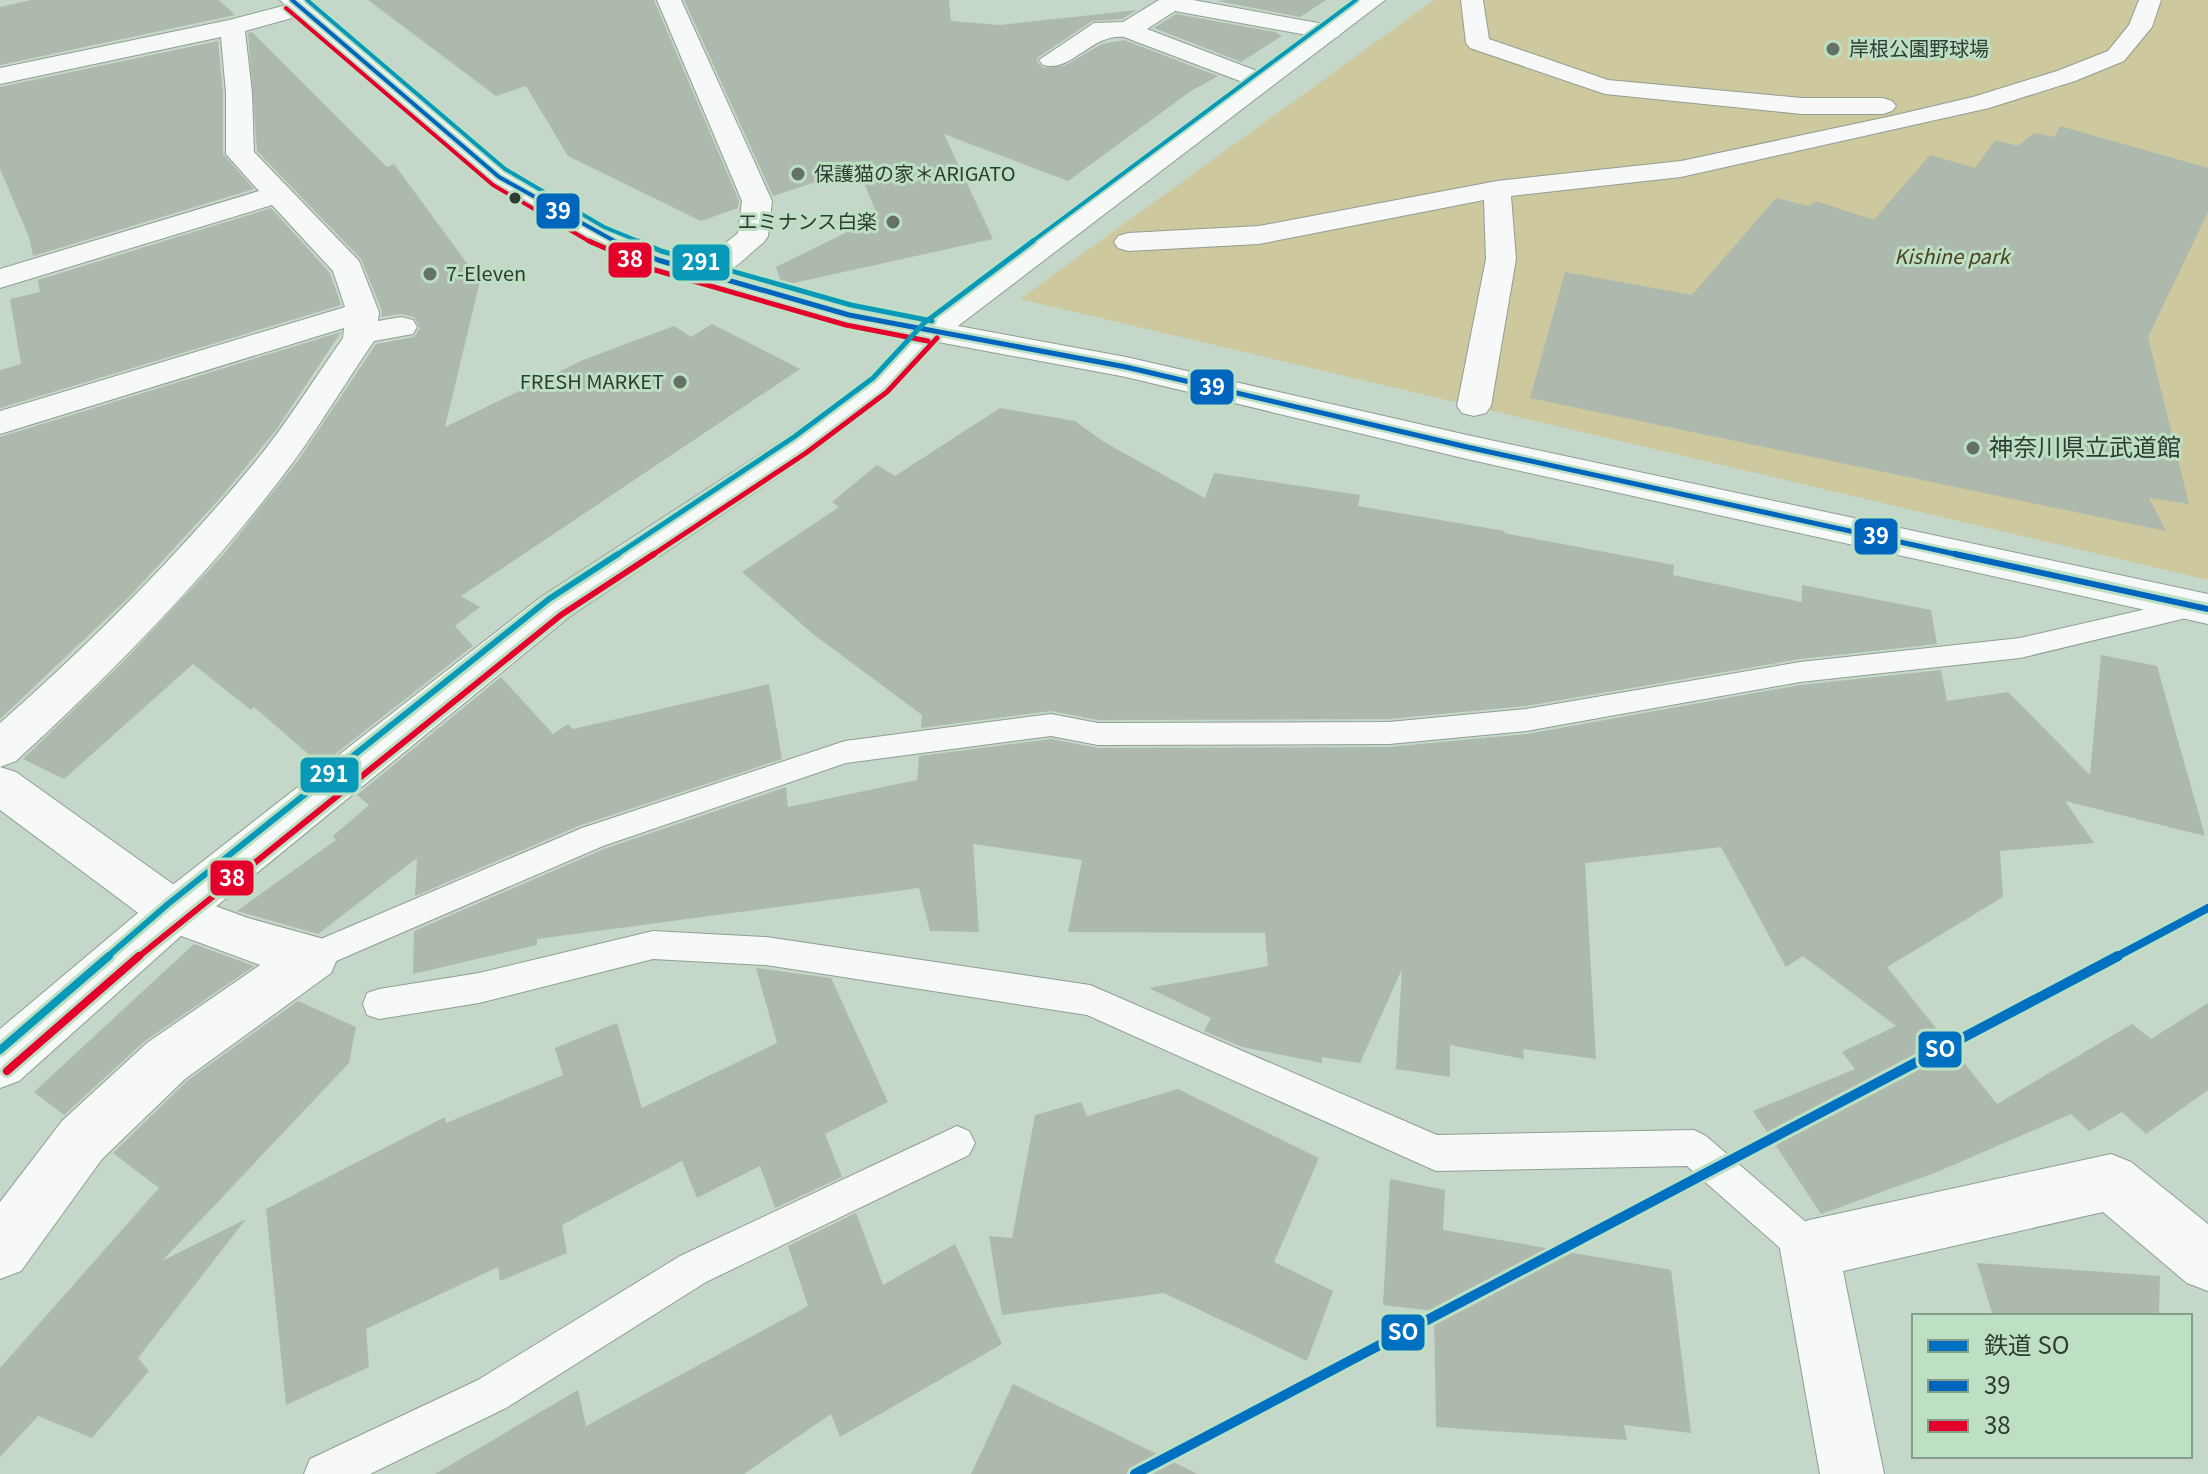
<svg xmlns="http://www.w3.org/2000/svg" width="2208" height="1474" font-family="Georgia,'Noto Sans JP',serif">
<style>
.green{fill:#cdc89d}
.building{fill:#adb9ac}
.lines{fill:none;stroke-linecap:round;stroke-linejoin:round}
.service-casing{stroke:#909e93;stroke-width:2}
.pedestrian-casing{stroke:#909e93;stroke-width:2}
.minor-casing{stroke:#909e93;stroke-width:2}
.primary-casing{stroke:#909e93;stroke-width:2}
.service{fill:#f6f9f7;fill-rule:evenodd}
.pedestrian{fill:#f6f9f7;fill-rule:evenodd}
.minor{fill:#f6f9f7;fill-rule:evenodd}
.primary{fill:#f6f9f7;fill-rule:evenodd}
.bus-1-far2-casing{stroke:#bddfc4;stroke-width:8}
.bus-1-far1-casing{stroke:#bddfc4;stroke-width:10}
.bus-1-casing{stroke:#bddfc4;stroke-width:12}
.bus-2-far3-casing{stroke:#bddfc4;stroke-width:8}
.bus-2-far2-casing{stroke:#bddfc4;stroke-width:10}
.bus-2-far1-casing{stroke:#bddfc4;stroke-width:12}
.bus-2-casing{stroke:#bddfc4;stroke-width:14}
.bus-3-far3-casing{stroke:#bddfc4;stroke-width:8}
.bus-3-far2-casing{stroke:#bddfc4;stroke-width:10}
.bus-3-far1-casing{stroke:#bddfc4;stroke-width:12}
.bus-3-casing{stroke:#bddfc4;stroke-width:14}
.bus-1-far2{stroke:#0065bd;stroke-width:4}
.bus-1-far1{stroke:#0065bd;stroke-width:5}
.bus-1{stroke:#0065bd;stroke-width:6}
.bus-2-far3{stroke:#e4002b;stroke-width:4}
.bus-2-far2{stroke:#e4002b;stroke-width:5}
.bus-2-far1{stroke:#e4002b;stroke-width:6}
.bus-2{stroke:#e4002b;stroke-width:8}
.bus-3-far3{stroke:#0799b7;stroke-width:4}
.bus-3-far2{stroke:#0799b7;stroke-width:5}
.bus-3-far1{stroke:#0799b7;stroke-width:6}
.bus-3{stroke:#0799b7;stroke-width:8}
.rail-1-far1-casing{stroke:#bddfc4;stroke-width:14}
.rail-1-casing{stroke:#bddfc4;stroke-width:16}
.rail-1-far1{stroke:#0071c1;stroke-width:8}
.rail-1{stroke:#0071c1;stroke-width:10}
.poi-dot{fill:#647266;stroke:#bddfc4;stroke-width:3}
.bus-dot{fill:#2f3c32;stroke:#bddfc4;stroke-width:3}
.labels{text-anchor:middle;stroke-width:6;stroke-linejoin:round;paint-order:stroke}
.far-poi-label{font-size:20px;fill:#2f3c32;stroke:#bddfc4;text-anchor:start}
.far-park-label{font-size:20px;font-style:italic;fill:#4d411c;stroke:#bddfc4}
.poi-label{font-size:24px;fill:#2f3c32;stroke:#bddfc4;text-anchor:start}
.line-badge{stroke:#bddfc4;stroke-width:3}
.badge-label{font-size:22px;text-anchor:middle;font-weight:bold;fill:#fff}
</style>
<rect width="100%" height="100%" fill="#c5d7c8"/>
<polygon class="green" points="1434,0 2208,0 2208,580 1020,299"/>
<g class="building">
<polygon points="31,0 219,0 235,15 0,65 0,7"/>
<polygon points="368,0 654,0 739,201 738,208 701,221 568,156 526,86 496,96"/>
<polygon points="684,0 949,0 951,21 1000,25 1137,10 1122,19 1092,21 1037,58 1037,62 1043,68 1064,66 1102,44 1124,40 1218,76 1191,91 1068,181 944,134 993,239 789,284 781,282 776,267 878,217 858,168 773,196"/>
<polygon points="1228,0 1326,0 1300,17 1217,1"/>
<polygon points="1176,14 1275,32 1282,36 1241,62 1154,28"/>
<polygon points="252,32 387,167 394,164 480,281 445,427 583,360 674,326 691,337 712,324 800,369 461,596 480,607 455,626 473,646 321,765 254,707 251,710 193,664 64,779 23,759 123,662 223,555 297,462 376,344 414,337 420,328 414,317 400,314 381,317 382,311 361,259 257,151 248,33"/>
<polygon points="218,41 223,93 223,154 254,189 33,256 29,237 0,169 0,87"/>
<polygon points="2060,126 2208,168 2208,212 2148,337 2189,504 2149,498 2166,531 1530,398 1565,272 1692,295 1776,198 1808,206 1816,201 1874,220 1930,155 1975,168 1995,140 2018,146 2034,133 2054,137"/>
<polygon points="271,208 330,273 341,305 0,408 0,370 21,364 10,299 40,292 38,280"/>
<polygon points="341,332 276,430 223,495 130,596 0,719 0,437"/>
<polygon points="1000,408 1075,421 1104,442 1205,498 1214,473 1360,495 1358,506 1505,531 1504,533 1674,565 1673,575 1802,602 1802,585 1931,610 1937,644 1800,659 1526,706 1389,719 1098,720 1051,711 921,728 922,715 813,634 742,572 839,507 832,502 877,465 895,476"/>
<polygon points="2101,655 2157,666 2205,836 2065,801 2094,843 2000,851 2003,897 1887,967 1997,1104 2132,1024 2151,1039 2208,1003 2208,1090 2146,1134 2122,1112 2089,1131 2071,1114 1937,1172 1821,1214 1753,1111 1855,1069 1842,1052 1896,1026 1803,956 1786,967 1721,847 1585,863 1596,1059 1523,1049 1524,1059 1450,1045 1450,1077 1396,1069 1402,969 1360,1063 1322,1057 1322,1063 1242,1047 1204,1031 1211,1018 1149,988 1268,966 1265,933 1068,932 1082,860 973,844 979,932 930,931 919,888 537,939 537,945 413,974 414,931 604,849 786,787 788,807 917,780 919,756 1051,739 1098,748 1389,747 1527,734 1800,685 1941,670 1947,701 2008,692 2090,775"/>
<polygon points="501,677 553,734 568,724 573,729 769,684 782,759 581,825 415,896 417,858 318,934 237,911 336,840 333,836 369,805 357,795"/>
<polygon points="194,944 254,966 145,1041 64,1115 34,1092"/>
<polygon points="756,968 831,978 888,1102 825,1134 842,1177 775,1208 760,1166 697,1198 682,1161 562,1225 567,1253 500,1281 498,1267 366,1329 369,1367 286,1405 266,1209 445,1117 446,1123 563,1075 555,1048 617,1023 642,1108 777,1043"/>
<polygon points="298,1001 356,1027 349,1063 162,1261 246,1219 138,1358 149,1371 92,1438 38,1416 0,1457 0,1368 159,1188 113,1153 187,1081"/>
<polygon points="1178,1089 1319,1158 1274,1262 1333,1291 1307,1361 1164,1293 1002,1315 989,1236 1012,1238 1035,1115 1081,1102 1087,1116"/>
<polygon points="1390,1179 1445,1190 1443,1230 1671,1270 1691,1433 1624,1425 1627,1440 1436,1427 1434,1311 1383,1305"/>
<polygon points="856,1213 883,1285 955,1244 1002,1344 840,1437 831,1414 744,1474 435,1474 578,1390 586,1426 808,1306 788,1246"/>
<polygon points="1977,1263 2160,1276 2159,1316 1993,1316"/>
<polygon points="1013,1384 1198,1474 971,1474"/>
</g>
<g class="lines">
<g class="service-casing">
<g id="service">
<polygon points="2194,598 2203,600 2207,607 2203,614 2020,658 1800,682 1526,731 1389,744 1098,745 1051,736 846,763 603,846 313,971 302,967 297,957 302,947 582,828 845,741 1051,714 1098,723 1389,722 1526,709 1800,662 2020,638"/>
<polygon points="653,931 766,937 1090,985 1437,1135 1694,1130 1706,1136 1822,1236 1828,1249 1822,1262 1809,1268 1796,1262 1687,1166 1436,1171 1087,1015 766,965 653,959 479,1003 379,1019 367,1015 363,1004 367,993 379,989 479,973"/>
<polygon points="957,1126 969,1131 975,1143 969,1155 706,1282 506,1408 370,1474 304,1474 310,1459 478,1380 680,1256"/>
</g>
</g>
<g class="pedestrian-casing">
<g id="pedestrian">
<polygon points="1461,0 1483,0 1489,39 1608,80 1802,98 1883,98 1892,101 1896,106 1892,111 1883,114 1802,114 1605,94 1470,48 1466,43"/>
<polygon points="2139,0 2161,0 2152,27 2124,61 2075,81 1989,108 1681,177 1511,196 1516,259 1491,406 1486,413 1474,416 1462,413 1457,406 1486,259 1484,200 1259,244 1128,251 1118,248 1114,242 1118,236 1128,233 1259,226 1497,181 1681,161 1892,116 1973,97 2057,71 2108,51 2129,25"/>
</g>
</g>
<g class="minor-casing">
<g id="minor">
<path d="M657,0h24l91,201 -4,35 -4,6c-20,16 -43,44 -70,38l-5,-7 49,-40 4,-32z"/>
<path d="M1159,0h34l136,25 9,2 3,5 -3,5 -9,2 -154,-28 -28,18 123,47 4,5 -4,5 -9,3 -137,-52c-34,-3 -52,36 -81,28l-4,-5 55,-37 29,-1z"/>
<path d="M302,1l8,2 4,5 -4,5 -65,18 7,62 2,59 105,109 20,51 -1,9 23,-4 12,3 4,7 -4,7 -39,7c-31,45 -59,93 -92,136 -79,104 -171,197 -266,284l-16,6 16,5 175,125 57,21 83,23 7,16 -7,16 -146,106 -83,80 -81,112 -21,8v-77l62,-81 85,-78 113,-78 -103,-38 -157,-117v-87c91,-80 177,-167 255,-261 32,-39 59,-83 88,-124l1,-10 -344,106v-23l345,-104 -12,-36 -61,-66 -272,83v-19l259,-78 -33,-37v-61l-5,-56 -221,47v-16l229,-48z"/>
<polygon points="2111,1154 2131,1162 2208,1224 2208,1291 2187,1283 2103,1212 1843,1271 1884,1474 1820,1474 1780,1249 1788,1228 1809,1220"/>
</g>
</g>
<g class="primary-casing">
<polygon id="primary" points="280,0 306,0 509,171 611,230 669,253 853,306 925,319 1358,0 1385,0 958,326 1126,357 1467,435 2208,594 2208,624 1467,459 1126,377 938,342 892,392 813,453 569,617 191,927 19,1081 0,1088 0,1029 157,897 541,597 787,437 868,378 907,336 838,322 647,267 589,242 489,183"/>
</g>
<use href="#service" class="service"/>
<use href="#pedestrian" class="pedestrian"/>
<use href="#minor" class="minor"/>
<use href="#primary" class="primary"/>
<g class="bus-1-far2-casing">
<polyline id="bus-1-far2" points="292,0 499,177 618,243"/>
</g>
<g class="bus-1-far1-casing">
<polyline id="bus-1-far1" points="613,241 658,260 849,315 1126,367 1467,447 1964,556"/>
</g>
<g class="bus-1-casing">
<polyline id="bus-1" points="1955,554 2208,609"/>
</g>
<g class="bus-2-far3-casing">
<polyline id="bus-2-far3" points="286,8 493,185 592,243"/>
</g>
<g class="bus-2-far2-casing">
<g id="bus-2-far2">
<polyline points="589,241 655,270 846,325 928,341"/>
<polyline points="651,556 806,453 887,392 937,338"/>
</g>
</g>
<g class="bus-2-far1-casing">
<polyline id="bus-2-far1" points="137,958 561,615 654,554"/>
</g>
<g class="bus-2-casing">
<polyline id="bus-2" points="7,1071 139,956"/>
</g>
<g class="bus-3-far3-casing">
<g id="bus-3-far3">
<polyline points="307,0 505,169 604,227 643,243"/>
<polyline points="1030,243 1356,0"/>
</g>
</g>
<g class="bus-3-far2-casing">
<g id="bus-3-far2">
<polyline points="638,241 661,251 851,305 932,321"/>
<polyline points="615,556 794,437 873,378 924,323 1033,241"/>
</g>
</g>
<g class="bus-3-far1-casing">
<polyline id="bus-3-far1" points="106,958 168,904 549,599 618,554"/>
</g>
<g class="bus-3-casing">
<polyline id="bus-3" points="0,1050 109,956"/>
</g>
<use href="#bus-1-far2" class="bus-1-far2"/>
<use href="#bus-1-far1" class="bus-1-far1"/>
<use href="#bus-1" class="bus-1"/>
<use href="#bus-2-far3" class="bus-2-far3"/>
<use href="#bus-2-far2" class="bus-2-far2"/>
<use href="#bus-2-far1" class="bus-2-far1"/>
<use href="#bus-2" class="bus-2"/>
<use href="#bus-3-far3" class="bus-3-far3"/>
<use href="#bus-3-far2" class="bus-3-far2"/>
<use href="#bus-3-far1" class="bus-3-far1"/>
<use href="#bus-3" class="bus-3"/>
<g class="rail-1-far1-casing">
<polyline id="rail-1-far1" points="2114,958 2208,908"/>
</g>
<g class="rail-1-casing">
<polyline id="rail-1" points="1135,1474 2118,956"/>
</g>
<use href="#rail-1-far1" class="rail-1-far1"/>
<use href="#rail-1" class="rail-1"/>
</g>
<g class="poi-dot">
<circle cx="1833" cy="49" r="8"/>
<circle cx="798" cy="174" r="8"/>
<circle cx="893" cy="222" r="8"/>
<circle cx="430" cy="274" r="8"/>
<circle cx="680" cy="382" r="8"/>
<circle cx="1973" cy="448" r="8"/>
</g>
<circle class="bus-dot" cx="515" cy="198" r="7"/>
<g class="labels">
<g class="far-poi-label">
<text x="1849" y="56">岸根公園野球場</text>
<text x="814" y="181">保護猫の家＊ARIGATO</text>
<text x="877" y="229" text-anchor="end">エミナンス白楽</text>
<text x="446" y="281">7-Eleven</text>
<text x="664" y="389" text-anchor="end">FRESH MARKET</text>
</g>
<g class="far-park-label">
<text x="1952" y="264">Kishine park</text>
</g>
<g class="poi-label">
<text x="1989" y="456">神奈川県立武道館</text>
</g>
</g>
<g class="line-badge">
<rect x="535" y="192" width="46" height="38" rx="8" fill="#0065bd"/>
<rect x="607" y="241" width="46" height="38" rx="8" fill="#e4002b"/>
<rect x="671" y="243" width="60" height="39" rx="8" fill="#0799b7"/>
<rect x="1189" y="368" width="46" height="38" rx="8" fill="#0065bd"/>
<rect x="1853" y="517" width="46" height="39" rx="8" fill="#0065bd"/>
<rect x="299" y="756" width="61" height="38" rx="8" fill="#0799b7"/>
<rect x="209" y="859" width="46" height="38" rx="8" fill="#e4002b"/>
<rect x="1917" y="1030" width="46" height="39" rx="8" fill="#0071c1"/>
<rect x="1380" y="1313" width="46" height="39" rx="8" fill="#0071c1"/>
</g>
<g class="badge-label">
<text x="558" y="219">39</text>
<text x="630" y="267">38</text>
<text x="701" y="270">291</text>
<text x="1212" y="395">39</text>
<text x="1876" y="544">39</text>
<text x="329" y="782">291</text>
<text x="232" y="886">38</text>
<text x="1940" y="1057">SO</text>
<text x="1403" y="1340">SO</text>
</g>
<rect x="1912" y="1314" width="280" height="144" fill="#bddfc4" stroke="#849e8a" stroke-width="2"/>
<rect x="1928" y="1340" width="40" height="12" fill="#0071c1" stroke="#849e8a" stroke-width="2"/>
<text x="1984" y="1354" font-size="24" fill="#2f3c32">鉄道 SO</text>
<rect x="1928" y="1380" width="40" height="12" fill="#0065bd" stroke="#849e8a" stroke-width="2"/>
<text x="1984" y="1394" font-size="24" fill="#2f3c32">39</text>
<rect x="1928" y="1420" width="40" height="12" fill="#e4002b" stroke="#849e8a" stroke-width="2"/>
<text x="1984" y="1434" font-size="24" fill="#2f3c32">38</text>
</svg>
